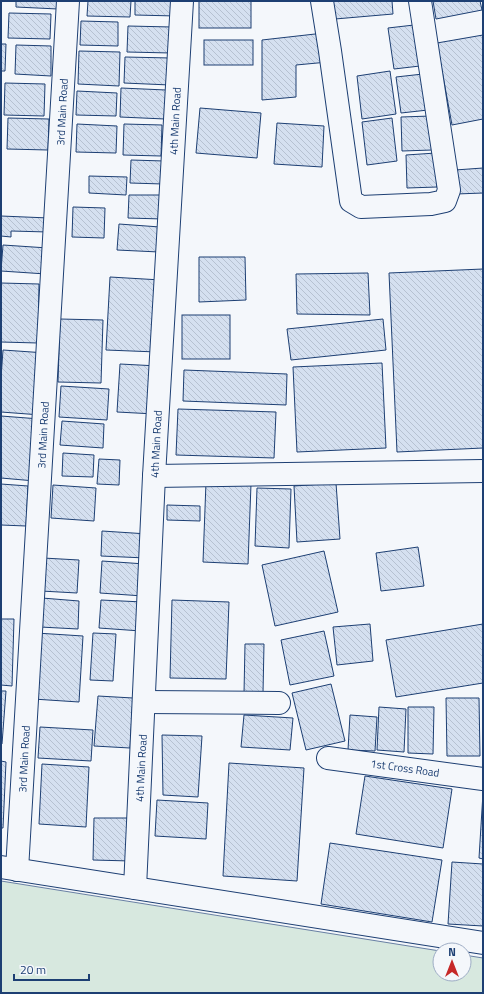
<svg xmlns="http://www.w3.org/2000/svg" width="484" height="994" font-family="'Titillium Web',sans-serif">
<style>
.green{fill:#d7e8df;stroke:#687fa3}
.building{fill:url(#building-back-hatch);stroke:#1d3f73}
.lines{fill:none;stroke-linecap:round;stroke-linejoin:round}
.street-casing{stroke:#1d3f73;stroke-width:24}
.street{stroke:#f4f7fb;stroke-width:22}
.labels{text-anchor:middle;stroke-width:3;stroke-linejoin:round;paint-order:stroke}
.street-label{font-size:11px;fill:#1d3f73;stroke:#f4f7fb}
</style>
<defs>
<pattern id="building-back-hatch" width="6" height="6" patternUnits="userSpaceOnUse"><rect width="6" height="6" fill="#d5e0f0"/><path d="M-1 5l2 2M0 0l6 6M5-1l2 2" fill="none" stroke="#b6c1d1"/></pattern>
</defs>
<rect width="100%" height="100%" fill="#f4f7fb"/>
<polygon class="green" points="1,881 440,951 440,974 464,974 464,955 483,958 483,993 1,993"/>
<g class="building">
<polygon points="16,1 58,1 58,9 16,7"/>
<polygon points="88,1 131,1 130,17 87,16"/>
<polygon points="135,1 176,1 176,16 135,15"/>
<rect x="199" y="1" width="52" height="27"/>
<polygon points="333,1 392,1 393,14 335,19"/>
<polygon points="433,1 480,1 482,10 436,19"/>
<polygon points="9,13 51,14 50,39 8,38"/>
<polygon points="81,21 118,22 118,46 80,45"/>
<polygon points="414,25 420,66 394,69 388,28"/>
<polygon points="128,26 172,27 171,53 127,52"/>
<polygon points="324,33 328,62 296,65 296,97 262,100 262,40"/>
<polygon points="483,35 483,119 452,125 437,43"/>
<rect x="204" y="40" width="49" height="25"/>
<polygon points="1,44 6,44 5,71 1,71"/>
<polygon points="16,45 51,46 51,76 15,74"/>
<polygon points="79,51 120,52 119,86 78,84"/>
<polygon points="125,57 171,58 170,85 124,83"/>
<polygon points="390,71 396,114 362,119 357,76"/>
<polygon points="423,74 428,110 401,113 396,77"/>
<polygon points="5,83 45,84 44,116 4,115"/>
<polygon points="121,88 166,90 165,119 120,117"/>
<polygon points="77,91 117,93 116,116 76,115"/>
<polygon points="200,108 261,113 257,158 196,153"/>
<polygon points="431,116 432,150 402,151 401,117"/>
<polygon points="8,118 49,119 48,150 7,149"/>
<polygon points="392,118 397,161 367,165 362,122"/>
<polygon points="277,123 324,126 322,167 274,164"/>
<polygon points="77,124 117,126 116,153 76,152"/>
<polygon points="124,124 162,125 161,156 123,155"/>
<polygon points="436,153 437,187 407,188 406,155"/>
<polygon points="131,160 164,161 163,184 130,183"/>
<polygon points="483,168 483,193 456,194 455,170"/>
<polygon points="89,176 127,177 126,195 89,193"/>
<polygon points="129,195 163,195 163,219 128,218"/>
<polygon points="73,207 105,208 104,238 72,237"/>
<polygon points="1,216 49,218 48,232 11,231 11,237 1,236"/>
<polygon points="119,224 160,227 159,252 117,250"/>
<polygon points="3,245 48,248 46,274 1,271"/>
<polygon points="199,257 245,257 246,300 199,302"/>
<polygon points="483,269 483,448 397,452 389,273"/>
<polygon points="368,273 370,315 297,314 296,274"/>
<polygon points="110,277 161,280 157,352 106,350"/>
<polygon points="1,283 39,284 38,343 1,342"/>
<rect x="182" y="315" width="48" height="44"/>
<polygon points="60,319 103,320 101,383 58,382"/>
<polygon points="383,319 386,350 291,360 287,329"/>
<polygon points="3,350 46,353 41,415 1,412 1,378"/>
<polygon points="382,363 386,448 297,452 293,367"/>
<polygon points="120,364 158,366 155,414 117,412"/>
<polygon points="184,370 287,374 286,405 183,401"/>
<polygon points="61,386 109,389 107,420 59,417"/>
<polygon points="178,409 276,412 274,458 176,455"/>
<polygon points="1,416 40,419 35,481 1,478"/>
<polygon points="62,421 104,424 103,448 60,445"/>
<polygon points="63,453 94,455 93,477 62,476"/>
<polygon points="99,459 120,460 119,485 97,484"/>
<polygon points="206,482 251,484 248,564 203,562"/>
<polygon points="336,483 340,539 297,542 294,486"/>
<polygon points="1,484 28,486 26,526 1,525"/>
<polygon points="53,485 96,488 94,521 51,518"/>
<polygon points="257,488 291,489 289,548 255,546"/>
<polygon points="167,505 200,506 200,521 167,520"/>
<polygon points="102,531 148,534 146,558 101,556"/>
<polygon points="418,547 424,586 381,591 376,553"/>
<polygon points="324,551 338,612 275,626 262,565"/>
<polygon points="43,558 79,560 77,593 41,591"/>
<polygon points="102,561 145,564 143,596 100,593"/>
<polygon points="42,598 79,601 78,629 40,627"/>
<polygon points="101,600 143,602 141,631 99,628"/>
<polygon points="172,600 229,602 226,679 170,678"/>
<polygon points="1,619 14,619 12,686 1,685"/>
<polygon points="370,624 373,661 337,665 333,627"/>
<polygon points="483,624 483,683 396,697 386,640"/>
<polygon points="324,631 334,676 290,685 281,640"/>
<polygon points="36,633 83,636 79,702 33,699"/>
<polygon points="93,633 116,634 113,681 90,680"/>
<polygon points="245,644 264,644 263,693 244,693"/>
<polygon points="331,684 345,741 306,750 292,693"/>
<polygon points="1,691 6,691 2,744 1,744"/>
<polygon points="98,696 133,698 130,748 94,746"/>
<polygon points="446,698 479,698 480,756 447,756"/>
<polygon points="379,707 406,709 404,752 377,750"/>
<polygon points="408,707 434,707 433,754 408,753"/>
<polygon points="244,715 293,718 290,750 241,747"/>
<polygon points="350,715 377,717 375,751 348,750"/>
<polygon points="40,727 93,730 91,761 38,758"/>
<polygon points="162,735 202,736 198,797 163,795"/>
<polygon points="1,761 6,762 3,828 1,828"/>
<polygon points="229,763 304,768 297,881 223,876"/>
<polygon points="42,764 89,767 86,827 39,824"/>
<polygon points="365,776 452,789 443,848 356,834"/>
<polygon points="483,793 483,859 479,858"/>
<polygon points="157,800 208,803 206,839 155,836"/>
<polygon points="94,818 131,818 131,861 93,860"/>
<polygon points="330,843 442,860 432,922 321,904"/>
<polygon points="452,862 483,864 483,926 448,924"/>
</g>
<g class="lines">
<g class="street-casing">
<g id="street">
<polyline points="322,1 330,51 351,201 361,207 431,204 445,201 449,190 420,1"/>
<polyline points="154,476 483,471"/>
<polyline points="144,702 279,703"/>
<polyline points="328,758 483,779"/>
<polyline points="1,867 483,943"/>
<polyline points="17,870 68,1"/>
<polyline points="135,888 154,476 182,1"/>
</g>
</g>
<use href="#street" class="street"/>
</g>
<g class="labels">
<g class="street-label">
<text transform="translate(62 112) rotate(-87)" y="4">3rd Main Road</text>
<text transform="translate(175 121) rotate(-87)" y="4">4th Main Road</text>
<text transform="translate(43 435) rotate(-87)" y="4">3rd Main Road</text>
<text transform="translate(156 444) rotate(-87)" y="4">4th Main Road</text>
<text transform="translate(24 759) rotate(-87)" y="4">3rd Main Road</text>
<text transform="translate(141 768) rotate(-87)" y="4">4th Main Road</text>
<text transform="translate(405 768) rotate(8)" y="4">1st Cross Road</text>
</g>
</g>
<rect width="484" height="994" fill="none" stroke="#1d3f73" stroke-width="4"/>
<g transform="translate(452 962)"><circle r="19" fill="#f4f7fb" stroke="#9eadc5"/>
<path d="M0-3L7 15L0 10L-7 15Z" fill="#c62828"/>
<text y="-6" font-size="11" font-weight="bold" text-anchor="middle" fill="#1d3f73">N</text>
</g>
<path d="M14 974v6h75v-6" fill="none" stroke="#1d3f73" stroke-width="2"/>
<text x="20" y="974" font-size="12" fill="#1d3f73" stroke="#f4f7fb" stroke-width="3" paint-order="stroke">20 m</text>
</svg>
